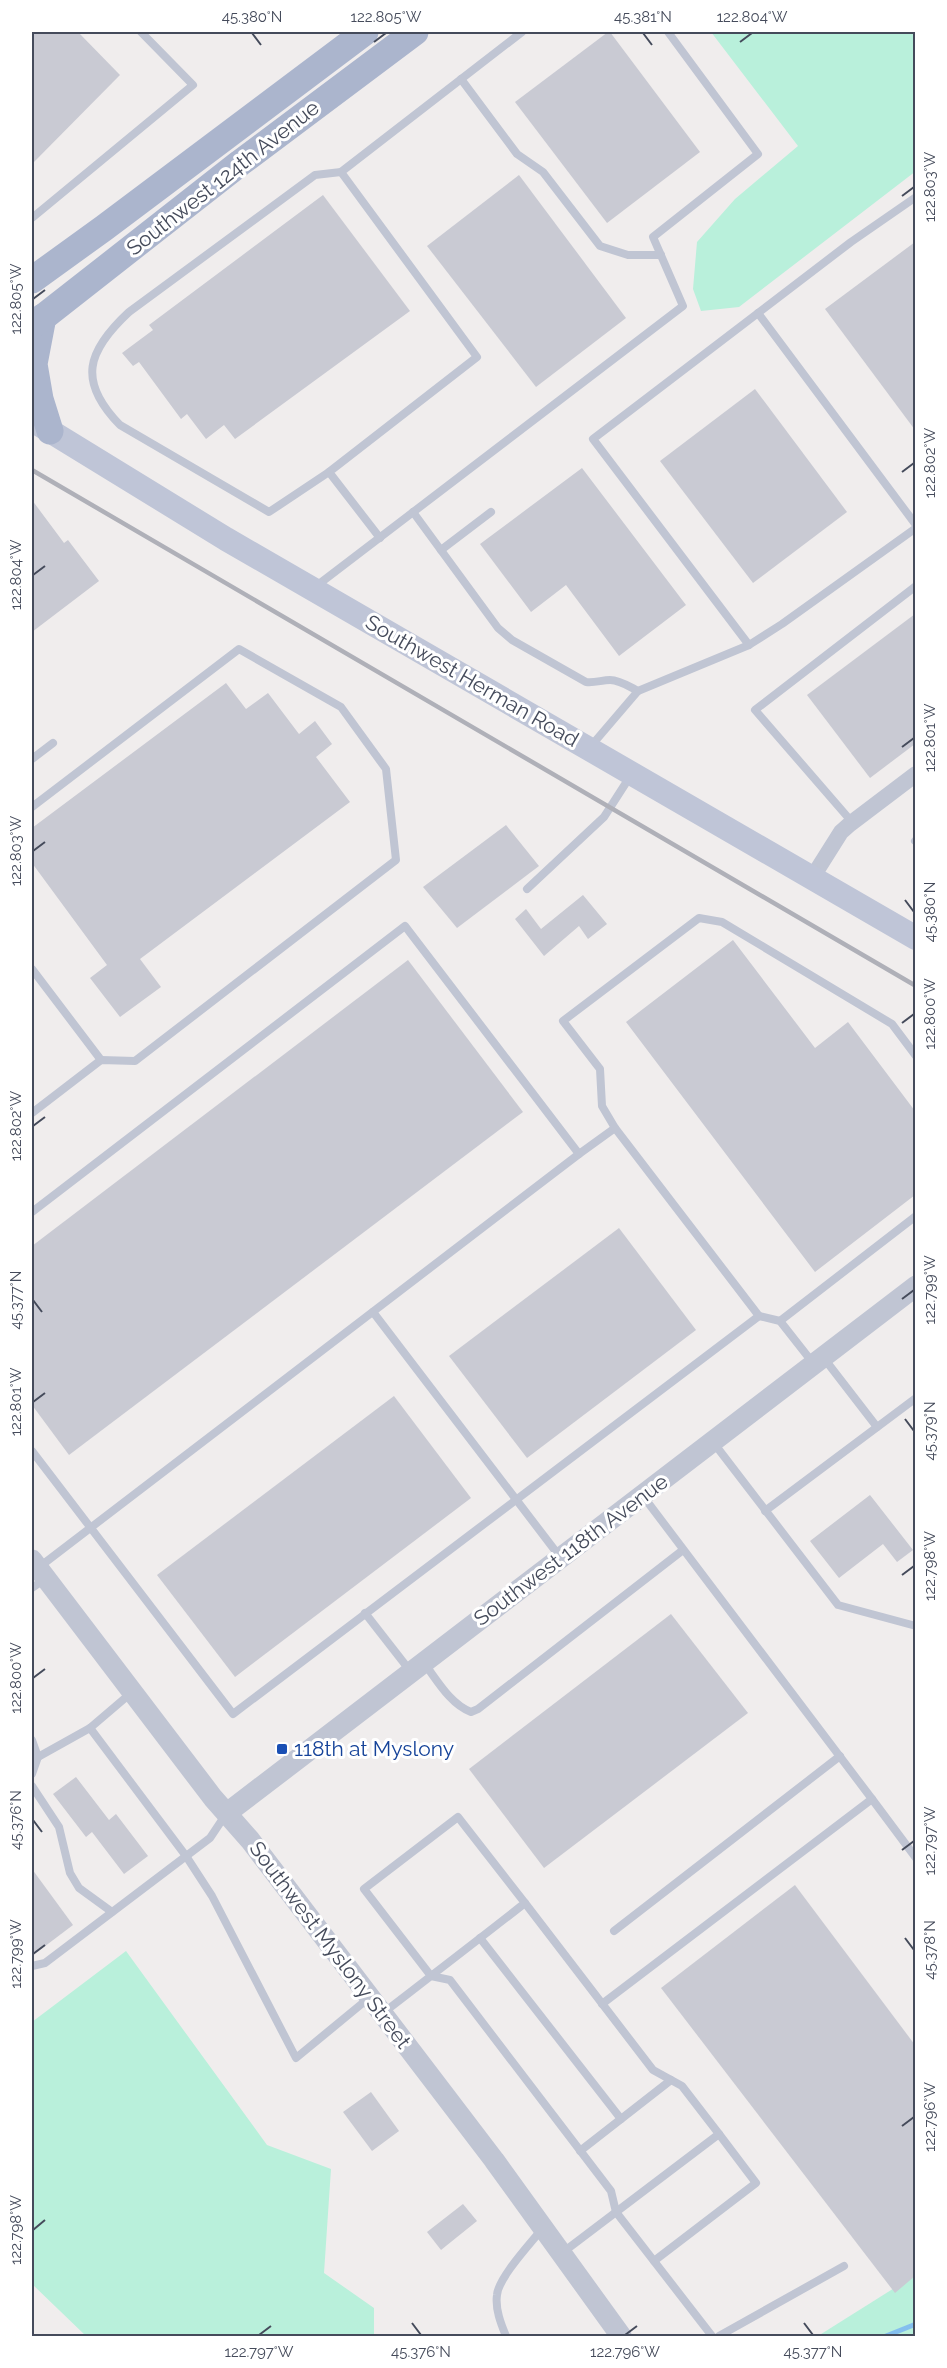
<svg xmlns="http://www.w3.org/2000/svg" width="947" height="2368" font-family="Raleway,sans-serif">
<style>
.green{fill:#b9f0db}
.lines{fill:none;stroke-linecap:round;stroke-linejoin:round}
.stream{stroke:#84bfee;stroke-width:5}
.building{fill:#c9cad3}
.service{stroke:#c0c5d3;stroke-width:8}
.minor{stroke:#c0c5d3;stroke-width:16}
.tertiary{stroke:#c0c5d3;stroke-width:21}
.secondary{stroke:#bfc5d7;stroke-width:24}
.primary{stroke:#abb5cd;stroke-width:27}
.rail{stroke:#afb0b8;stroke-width:4.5}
.ticks{fill:none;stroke:#454b5b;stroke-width:2}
.transit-dot{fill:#1a4fb4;stroke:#fff;stroke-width:2}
.labels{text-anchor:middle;stroke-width:6;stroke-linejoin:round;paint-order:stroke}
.street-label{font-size:21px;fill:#454b5b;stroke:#fff}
.transit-label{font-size:21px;fill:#164399;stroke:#fff;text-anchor:start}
.neatline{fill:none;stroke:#454b5b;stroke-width:2}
.ticks-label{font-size:15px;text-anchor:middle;fill:#454b5b}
</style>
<rect width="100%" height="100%" fill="#f0eded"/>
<g class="green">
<polygon points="711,32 915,32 916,171 739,307 701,311 693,289 697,242 735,199 798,146"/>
<polygon points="126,1951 267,2145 331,2169 324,2273 374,2308 374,2336 86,2336 32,2284 32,2022"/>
<polygon points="915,2275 915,2336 818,2336"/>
</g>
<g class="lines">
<polyline class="stream" points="886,2336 916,2324"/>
</g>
<g class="building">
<polygon points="32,32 78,32 120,75 32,164"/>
<polygon points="608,32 610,32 700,152 607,223 515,102"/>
<polygon points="519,175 626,318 536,387 427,246"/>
<polygon points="323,195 410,311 235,439 224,425 206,439 187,414 181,419 139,362 133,366 122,353 153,330 149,325"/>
<polygon points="915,242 915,430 825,309"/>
<polygon points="755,389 847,512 753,583 660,461"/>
<polygon points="582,468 686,605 619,656 566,585 531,612 480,544"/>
<polygon points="32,500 64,543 68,540 99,581 32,632"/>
<polygon points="915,614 915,744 870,778 807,695"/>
<polygon points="226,683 246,709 268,693 299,734 315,721 332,744 316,757 350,802 140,959 161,987 120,1017 90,978 107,965 32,863 32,828"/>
<polygon points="506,825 539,866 457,928 423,887"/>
<polygon points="583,895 607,924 588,939 579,926 544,956 515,919 526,909 541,929"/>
<polygon points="733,940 815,1048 848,1022 915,1111 915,1195 815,1272 626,1022"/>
<polygon points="408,960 523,1112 69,1455 32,1405 32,1246"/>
<polygon points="619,1228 696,1330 527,1458 449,1356"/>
<polygon points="394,1396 471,1498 235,1677 157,1575"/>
<polygon points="870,1495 913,1550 897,1562 883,1544 839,1578 810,1541"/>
<polygon points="671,1614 748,1713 544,1868 469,1769"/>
<polygon points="76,1777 109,1820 116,1814 148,1856 124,1874 92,1832 86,1837 53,1794"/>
<polygon points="32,1869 73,1925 32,1956"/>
<polygon points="795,1885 915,2045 915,2276 895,2293 661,1988"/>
<polygon points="371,2092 399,2131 372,2151 343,2112"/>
<polygon points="463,2204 477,2221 441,2250 427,2232"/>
</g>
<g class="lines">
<g class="service">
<polyline points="461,79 517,154 543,172 600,246 628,255 661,255"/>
<polyline points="32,218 193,85 141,32"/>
<polyline points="758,313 916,525"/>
<path d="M329,472l-60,40 -149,-87c-43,-44 -33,-74 9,-113l186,-137 26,-3"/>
<path d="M413,512l85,116 14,12 74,42c9,1 16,-2 24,-2 10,0 20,7 28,11"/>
<polyline points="380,538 329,472 477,357 341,172 522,32"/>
<polyline points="441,550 491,512"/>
<polyline points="315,587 683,306 653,237 758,154 668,32"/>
<polyline points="749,645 593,439 851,242 916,197"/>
<polyline points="591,746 638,691 749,645 782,624 916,528"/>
<polyline points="32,759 53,743"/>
<polyline points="32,807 239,649 341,707 386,769 396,860 135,1061 101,1060 32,1113"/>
<polyline points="852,822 755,710 916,586"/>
<polyline points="915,841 916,840"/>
<polyline points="527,889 604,817 631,775"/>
<polyline points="32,969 101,1060"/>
<polyline points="579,1154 615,1128"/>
<polyline points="32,1212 405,926 579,1154 38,1568"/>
<polyline points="373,1312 560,1557"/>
<polyline points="759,1316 780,1321 813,1363"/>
<polyline points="780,1321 916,1216"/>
<polyline points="823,1357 877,1427"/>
<polyline points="713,1442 838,1605 916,1626"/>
<polyline points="32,1451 233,1714 759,1316 615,1128 602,1106 600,1069 563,1021 699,918 722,922 892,1024 916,1056"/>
<polyline points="765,1511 916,1398"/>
<polyline points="32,1588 45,1579"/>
<polyline points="365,1613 411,1672"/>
<path d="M424,1663c13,17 26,41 47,49l7,-3 205,-159"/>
<polyline points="90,1728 186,1856 212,1896 296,2058 370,1997"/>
<polyline points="32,1740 38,1757"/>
<polyline points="32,1774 38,1757 90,1728 131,1693"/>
<polyline points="32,1786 59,1827 70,1873 79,1888 112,1912"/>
<polyline points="872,1799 916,1858"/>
<polyline points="525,1903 653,2070 682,2086 719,2134 562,2253"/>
<polyline points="614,1931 840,1756"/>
<polyline points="480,1938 621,2119"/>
<polyline points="32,1966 45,1963 210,1838 226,1814"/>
<polyline points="602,2004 872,1799 643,1496"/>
<path d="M383,2013c48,-37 95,-73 142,-110l-67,-86 -94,72 67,87 19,4 161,211 5,21 96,124"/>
<polyline points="580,2151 671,2080"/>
<polyline points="654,2261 756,2183 719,2134"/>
<path d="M506,2336c-5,-12 -11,-27 -9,-41 1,-17 34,-52 45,-66"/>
<polyline points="719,2336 844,2266"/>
</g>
<polyline class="minor" points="812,878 841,832 850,824 916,774"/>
<g class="tertiary">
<polyline points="32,1560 213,1798 250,1840 494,2160 621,2336"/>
<polyline points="227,1813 916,1286"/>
</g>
<polyline class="secondary" points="32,420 226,539 916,938"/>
<g class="primary">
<polyline points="32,280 104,228 365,32"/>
<polyline points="43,317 34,364 40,399 50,431"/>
<polyline points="32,326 240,163 415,32"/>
</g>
<polyline class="rail" points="32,470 916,986"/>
</g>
<path class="ticks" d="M252,33l9,12M643,33l9,12M374,42l12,-9M740,42l12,-9M902,196l12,-9M33,299l12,-9M902,472l12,-9M33,575l12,-9M902,747l12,-9M33,851l12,-9M905,900l9,12M902,1023l12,-9M33,1126l12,-9M902,1299l12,-9M33,1300l9,12M33,1402l12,-9M905,1419l9,12M902,1575l12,-9M33,1678l12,-9M33,1820l9,12M902,1850l12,-9M905,1938l9,12M33,1954l12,-9M902,2126l12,-9M33,2230l12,-10M412,2323l9,12M804,2323l9,12M259,2335l12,-9M625,2335l12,-9"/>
<rect class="transit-dot" x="276" y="1743" width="12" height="12" rx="3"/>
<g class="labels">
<g class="street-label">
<text transform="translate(223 178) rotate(-38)" y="7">Southwest 124th Avenue</text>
<text transform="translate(472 681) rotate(30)" y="7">Southwest Herman Road</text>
<text transform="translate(571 1550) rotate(-37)" y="7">Southwest 118th Avenue</text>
<text transform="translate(330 1945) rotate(53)" y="7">Southwest Myslony Street</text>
</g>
<g class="transit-label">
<text x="294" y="1756">118th at Myslony</text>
</g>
</g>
<rect width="947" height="2368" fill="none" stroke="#ffffff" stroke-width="66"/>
<rect x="33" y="33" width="881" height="2302" class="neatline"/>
<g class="ticks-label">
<text x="252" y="22">45.380°N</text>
<text x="386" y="22">122.805°W</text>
<text x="643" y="22">45.381°N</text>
<text x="752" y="22">122.804°W</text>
<text transform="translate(930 187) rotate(-90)" y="5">122.803°W</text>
<text transform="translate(16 299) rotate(-90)" y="5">122.805°W</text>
<text transform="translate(930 463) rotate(-90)" y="5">122.802°W</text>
<text transform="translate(16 575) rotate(-90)" y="5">122.804°W</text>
<text transform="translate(930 738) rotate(-90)" y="5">122.801°W</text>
<text transform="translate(16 851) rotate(-90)" y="5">122.803°W</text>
<text transform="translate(930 912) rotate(-90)" y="5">45.380°N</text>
<text transform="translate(930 1014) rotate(-90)" y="5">122.800°W</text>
<text transform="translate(16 1126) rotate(-90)" y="5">122.802°W</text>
<text transform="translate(930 1290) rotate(-90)" y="5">122.799°W</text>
<text transform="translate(16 1300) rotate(-90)" y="5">45.377°N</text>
<text transform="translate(16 1402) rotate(-90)" y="5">122.801°W</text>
<text transform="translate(930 1431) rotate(-90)" y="5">45.379°N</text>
<text transform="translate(930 1566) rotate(-90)" y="5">122.798°W</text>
<text transform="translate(16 1678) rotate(-90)" y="5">122.800°W</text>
<text transform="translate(16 1820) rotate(-90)" y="5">45.376°N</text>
<text transform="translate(930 1841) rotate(-90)" y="5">122.797°W</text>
<text transform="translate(930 1950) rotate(-90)" y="5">45.378°N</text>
<text transform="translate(16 1954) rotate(-90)" y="5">122.799°W</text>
<text transform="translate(930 2117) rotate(-90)" y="5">122.796°W</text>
<text transform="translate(16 2230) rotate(-90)" y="5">122.798°W</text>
<text x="259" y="2357">122.797°W</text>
<text x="421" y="2357">45.376°N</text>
<text x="625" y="2357">122.796°W</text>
<text x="813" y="2357">45.377°N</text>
</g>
</svg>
